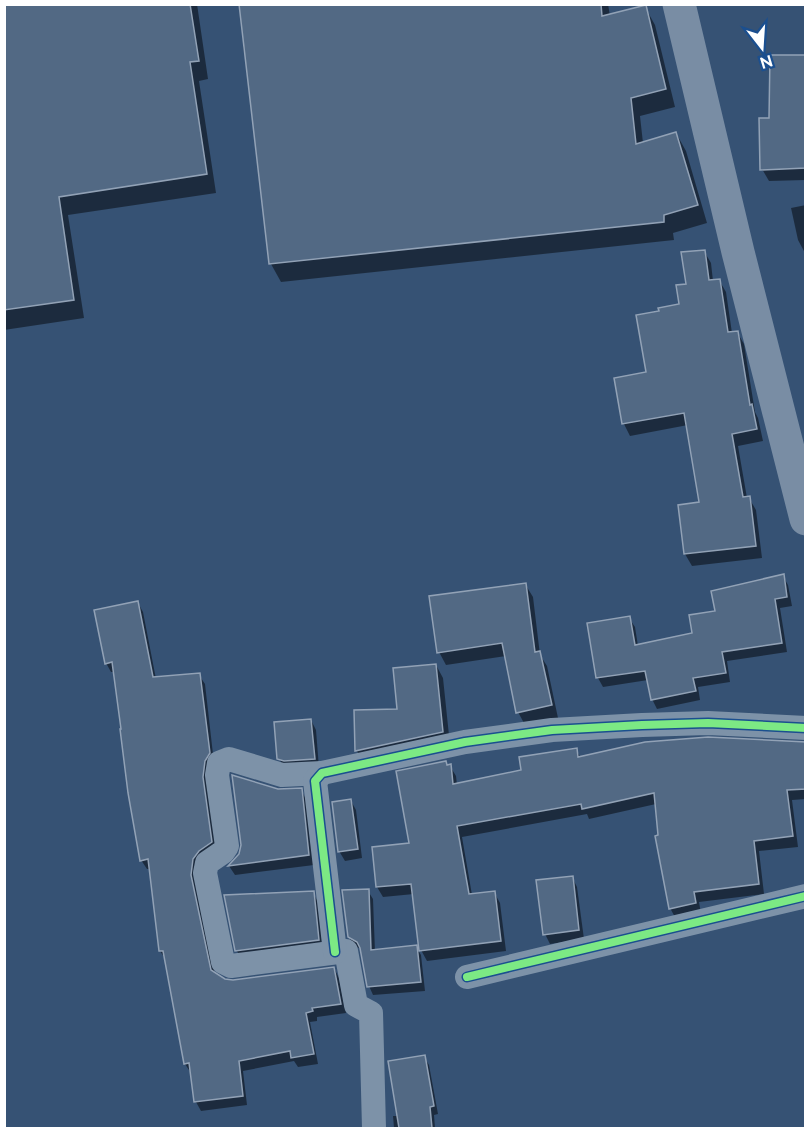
<svg xmlns="http://www.w3.org/2000/svg" width="810" height="1133" font-family="Raleway,sans-serif">
<style>
.shadow{fill:#0007}
.building{fill:#526984;stroke:#92a2b6;stroke-width:1.5}
.lines{fill:none;stroke-linecap:round;stroke-linejoin:round}
.street{stroke:#7d92a8;stroke-width:24}
.secondary{stroke:#798da4;stroke-width:33}
.cycleway-casing{stroke:#1b4f8f;stroke-width:11}
.cycleway{stroke:#7ce984;stroke-width:8}
</style>
<rect width="100%" height="100%" fill="#365274"/>
<g class="shadow">
<polygon points="4,4 197,4 208,79 199,81 216,193 68,215 84,318 4,330"/>
<polygon points="240,4 608,4 610,16 645,7 655,25 675,107 640,116 643,143 676,133 686,151 707,223 673,233 674,240 281,282 271,264 247,57 244,53"/>
<polygon points="806,56 806,180 769,181 762,169 770,119"/>
<polygon points="806,205 806,253 805,253 798,240 791,208"/>
<polygon points="704,251 711,263 713,281 719,280 726,292 732,333 737,332 744,344 755,412 758,418 763,441 738,446 747,498 749,498 756,510 762,558 692,566 685,554 701,504 688,425 630,436 624,424 648,373 661,313 681,305 687,285"/>
<polygon points="783,576 788,585 792,606 780,608 787,652 727,661 730,682 698,687 700,700 657,709 652,699 648,680 603,687 598,678 589,625 629,618 635,627 638,646 694,634 717,612"/>
<polygon points="525,584 533,597 540,655 547,666 558,718 525,725 518,712 506,656 446,665 439,652"/>
<polygon points="138,603 143,612 156,679 199,675 205,684 214,763 217,852 196,886 215,974 224,980 233,982 334,968 339,978 346,1013 317,1017 317,1021 310,1022 318,1064 298,1067 294,1061 243,1071 247,1105 201,1111 196,1102 191,1073 185,1064 166,960 160,951 151,869 147,869 141,860 114,672 111,672 106,663"/>
<polygon points="436,665 443,678 450,745 364,763 357,751 356,712 399,710"/>
<polygon points="311,720 316,730 319,768 284,768 279,758"/>
<polygon points="806,744 806,799 792,800 798,847 759,851 764,894 699,902 701,914 676,919 670,908 656,804 589,819 587,814 462,837 472,895 494,892 500,903 506,951 427,961 421,950 414,894 383,897 377,887 373,848 411,844 448,766 450,766 456,776 457,785 523,772 576,750 581,758"/>
<polygon points="278,790 301,790 306,799 314,865 235,875 229,866 240,855"/>
<polygon points="351,801 356,810 362,858 345,861 339,851"/>
<polygon points="572,877 577,887 584,939 550,944 545,934"/>
<polygon points="368,891 373,899 375,952 416,947 421,955 425,991 373,995 369,986 362,949 354,946 349,937"/>
<polygon points="313,893 318,902 323,949 242,960 237,951"/>
<polygon points="424,1057 429,1065 438,1114 434,1115 435,1128 394,1128 393,1116 399,1116"/>
</g>
<g class="building">
<polygon points="4,4 190,4 199,61 190,62 207,174 59,197 74,300 4,310"/>
<polygon points="239,4 601,4 602,16 646,5 666,89 631,98 636,144 676,132 698,205 664,215 664,222 269,264"/>
<polygon points="770,55 806,55 806,168 760,170 759,118 769,118"/>
<polygon points="705,250 709,280 720,279 728,332 738,331 750,405 752,404 757,429 732,434 743,497 750,496 756,546 684,554 678,505 699,502 684,413 622,424 614,378 646,372 636,315 659,311 658,308 679,304 676,285 686,284 681,252"/>
<polygon points="784,574 787,597 775,599 782,643 722,652 726,673 693,678 696,691 651,700 645,671 596,678 587,623 630,616 635,645 692,633 689,615 715,611 711,591"/>
<polygon points="526,583 535,652 540,651 552,705 516,713 502,643 437,653 429,596"/>
<polygon points="138,601 153,677 200,673 210,753 205,761 203,777 212,842 199,851 193,859 191,875 211,970 225,979 233,980 334,967 341,1004 312,1008 313,1011 306,1013 314,1054 291,1058 290,1051 239,1061 243,1096 194,1102 189,1063 184,1064 163,951 159,951 148,859 140,861 128,793 120,729 121,729 112,662 105,664 94,610"/>
<polygon points="436,664 443,732 355,751 354,710 397,709 393,668"/>
<polygon points="311,719 315,759 284,761 277,759 274,722"/>
<polygon points="708,737 806,742 806,789 787,790 793,836 754,841 759,884 694,892 696,903 669,909 655,836 658,835 654,793 582,809 581,804 457,826 469,894 495,891 501,941 419,951 411,884 376,887 372,847 409,843 396,771 446,761 447,765 451,764 453,784 521,770 519,757 577,748 578,757 645,742"/>
<polygon points="232,775 278,789 302,788 309,855 228,866 239,854 241,845"/>
<polygon points="351,799 358,849 338,852 332,802"/>
<polygon points="573,876 579,930 543,935 536,880"/>
<polygon points="369,889 371,950 417,945 421,982 367,987 360,948 357,942 348,937 342,890"/>
<polygon points="314,891 319,940 235,951 224,895"/>
<polygon points="425,1055 434,1106 430,1107 432,1128 399,1128 388,1061"/>
</g>
<g class="lines">
<g class="street">
<polyline points="322,773 282,775 229,759 219,763 217,775 227,846 223,852 207,863 205,873 223,962 231,966 346,951 356,1005 371,1013 374,1128"/>
<polyline points="335,952 315,781 322,773 465,742 552,730 642,725 708,723 806,728"/>
<polyline points="467,977 806,896"/>
</g>
<polyline class="secondary" points="679,4 738,252 806,519"/>
<g class="cycleway-casing">
<g id="cycleway">
<polyline points="335,952 315,781 322,773 465,742 552,730 642,725 708,723 806,728"/>
<polyline points="467,977 806,896"/>
</g>
</g>
<use href="#cycleway" class="cycleway"/>
</g>
<rect width="810" height="1133" fill="none" stroke="#ffffff" stroke-width="12"/>
<g transform="translate(762 48) rotate(163)" stroke="#1b4f8f" stroke-width="4.5" paint-order="stroke">
<path d="M0-4.5L10 22L0 15L-10 22Z" fill="#ffffff"/>
<text y="-9" font-size="16" font-weight="bold" text-anchor="middle" fill="#ffffff">N</text>
</g>
</svg>
